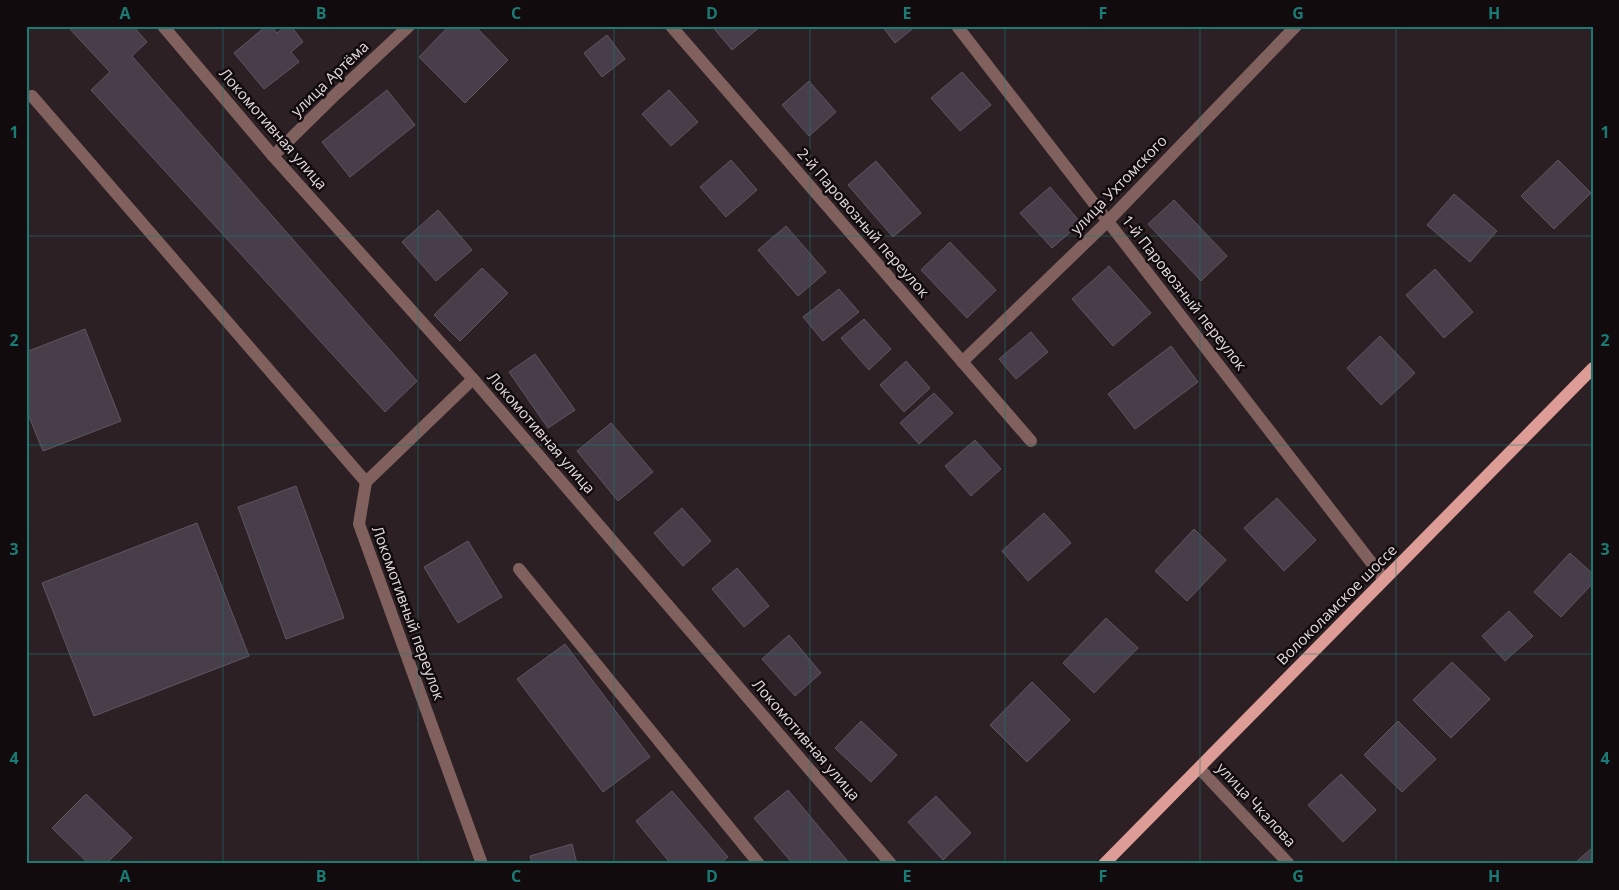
<svg xmlns="http://www.w3.org/2000/svg" width="1619" height="890" font-family="'Open Sans',sans-serif">
<style>
.building{fill:#473e4a;stroke:#5f5662}
.lines{fill:none;stroke-linecap:round;stroke-linejoin:round}
.minor{stroke:#80615d;stroke-width:12}
.major{stroke:#dd9c95;stroke-width:12}
.grid{fill:none;stroke:#1a7b74;stroke-width:1;stroke-opacity:0.55}
.labels{text-anchor:middle;stroke-width:5;stroke-linejoin:round;paint-order:stroke}
.street-label{font-size:15px;fill:#e3dadd;stroke:#110b0e}
.neatline{fill:none;stroke:#1a7b74;stroke-width:2}
.grid-label{font-size:16px;text-anchor:middle;font-weight:bold;fill:#1a7b74}
</style>
<rect width="100%" height="100%" fill="#2d2025"/>
<g class="building">
<polygon points="67,26 133,26 147,42 132,56 417,381 385,412 91,90 110,72"/>
<polygon points="266,26 271,26 277,33 286,26 291,26 303,42 291,52 299,62 264,89 234,53"/>
<polygon points="449,26 475,26 508,60 465,103 419,57"/>
<polygon points="712,26 761,26 732,50"/>
<polygon points="882,26 916,26 895,43"/>
<polygon points="607,35 625,59 602,77 584,53"/>
<polygon points="962,72 991,105 960,131 931,98"/>
<polygon points="809,81 836,112 809,136 782,105"/>
<polygon points="387,90 415,125 350,177 322,142"/>
<polygon points="669,90 698,122 671,146 642,114"/>
<polygon points="731,160 757,190 726,217 700,187"/>
<polygon points="1558,160 1591,193 1554,229 1521,196"/>
<polygon points="876,161 921,213 893,237 848,185"/>
<polygon points="1050,187 1081,223 1052,248 1020,213"/>
<polygon points="1454,194 1497,231 1470,262 1427,225"/>
<polygon points="1174,200 1227,256 1201,281 1148,224"/>
<polygon points="438,210 472,250 436,281 402,242"/>
<polygon points="786,226 826,272 798,296 758,250"/>
<polygon points="950,242 996,290 967,318 921,270"/>
<polygon points="1109,266 1151,313 1113,346 1072,299"/>
<polygon points="482,268 508,293 460,341 434,315"/>
<polygon points="1435,269 1473,312 1444,338 1406,295"/>
<polygon points="839,289 859,312 823,341 803,317"/>
<polygon points="864,319 891,349 869,370 841,338"/>
<polygon points="85,329 121,421 43,451 26,409 26,352"/>
<polygon points="1031,332 1048,352 1016,379 999,359"/>
<polygon points="1380,336 1415,373 1381,405 1347,368"/>
<polygon points="1171,346 1198,382 1135,429 1108,394"/>
<polygon points="535,354 575,410 548,428 509,372"/>
<polygon points="906,361 930,388 904,412 880,385"/>
<polygon points="934,393 953,413 919,444 900,423"/>
<polygon points="611,423 653,472 618,501 577,451"/>
<polygon points="975,440 1001,469 971,496 945,466"/>
<polygon points="296,486 344,618 286,639 238,507"/>
<polygon points="1277,498 1316,540 1284,571 1244,528"/>
<polygon points="682,508 711,541 683,566 654,533"/>
<polygon points="1044,513 1071,543 1028,581 1002,551"/>
<polygon points="197,523 249,656 94,716 42,583"/>
<polygon points="1194,529 1226,560 1187,601 1155,571"/>
<polygon points="468,541 502,597 458,623 424,567"/>
<polygon points="1570,553 1593,574 1593,583 1561,617 1534,592"/>
<polygon points="737,568 769,606 744,627 712,589"/>
<polygon points="1509,611 1533,636 1505,661 1482,636"/>
<polygon points="1106,618 1138,648 1094,693 1063,663"/>
<polygon points="789,635 821,673 795,696 762,659"/>
<polygon points="565,644 650,757 603,792 517,679"/>
<polygon points="1452,662 1490,699 1451,738 1413,700"/>
<polygon points="1032,682 1070,720 1027,762 990,725"/>
<polygon points="861,721 897,755 871,782 835,748"/>
<polygon points="1398,721 1436,759 1402,792 1364,755"/>
<polygon points="1341,774 1376,810 1343,842 1308,805"/>
<polygon points="788,790 850,864 793,864 754,818"/>
<polygon points="672,791 728,857 720,864 671,864 636,821"/>
<polygon points="86,794 132,838 106,864 89,864 52,828"/>
<polygon points="936,796 971,833 943,860 908,822"/>
<polygon points="572,844 577,864 532,864 530,856"/>
<polygon points="1593,847 1593,864 1579,864 1577,861"/>
</g>
<g class="lines">
<g class="minor">
<polyline points="163,26 273,156 473,379 891,864"/>
<polyline points="671,26 1031,441"/>
<polyline points="957,26 1384,579"/>
<polyline points="32,96 366,482"/>
<polyline points="273,156 335,95 409,26"/>
<polyline points="962,362 1108,221 1296,26"/>
<polyline points="473,379 366,482 359,524 482,864"/>
<polyline points="519,569 759,864"/>
<polyline points="1199,768 1289,864"/>
</g>
<polyline class="major" points="1104,864 1593,368"/>
</g>
<path class="grid" d="M223,26v838M418,26v838M614,26v838M810,26v838M1005,26v838M1200,26v838M1396,26v838M26,236h1567M26,445h1567M26,654h1567"/>
<g class="labels">
<g class="street-label">
<text transform="translate(330 79) rotate(-44)" y="5">улица Артёма</text>
<text transform="translate(273 129) rotate(49)" y="5">Локомотивная улица</text>
<text transform="translate(1119 185) rotate(-46)" y="5">улица Ухтомского</text>
<text transform="translate(863 223) rotate(49)" y="5">2-й Паровозный переулок</text>
<text transform="translate(1184 293) rotate(52)" y="5">1-й Паровозный переулок</text>
<text transform="translate(541 433) rotate(49)" y="5">Локомотивная улица</text>
<text transform="translate(1337 605) rotate(-45)" y="5">Волоколамское шоссе</text>
<text transform="translate(408 613) rotate(70)" y="5">Локомотивный переулок</text>
<text transform="translate(806 740) rotate(49)" y="5">Локомотивная улица</text>
<text transform="translate(1256 805) rotate(47)" y="5">улица Чкалова</text>
</g>
</g>
<rect width="1619" height="890" fill="none" stroke="#110b0e" stroke-width="55"/>
<rect x="28" y="28" width="1564" height="834" class="neatline"/>
<g class="grid-label">
<text x="125" y="19">A</text>
<text x="321" y="19">B</text>
<text x="516" y="19">C</text>
<text x="712" y="19">D</text>
<text x="907" y="19">E</text>
<text x="1103" y="19">F</text>
<text x="1298" y="19">G</text>
<text x="1494" y="19">H</text>
<text x="14" y="138">1</text>
<text x="1605" y="138">1</text>
<text x="14" y="346">2</text>
<text x="1605" y="346">2</text>
<text x="14" y="555">3</text>
<text x="1605" y="555">3</text>
<text x="14" y="764">4</text>
<text x="1605" y="764">4</text>
<text x="125" y="882">A</text>
<text x="321" y="882">B</text>
<text x="516" y="882">C</text>
<text x="712" y="882">D</text>
<text x="907" y="882">E</text>
<text x="1103" y="882">F</text>
<text x="1298" y="882">G</text>
<text x="1494" y="882">H</text>
</g>
</svg>
